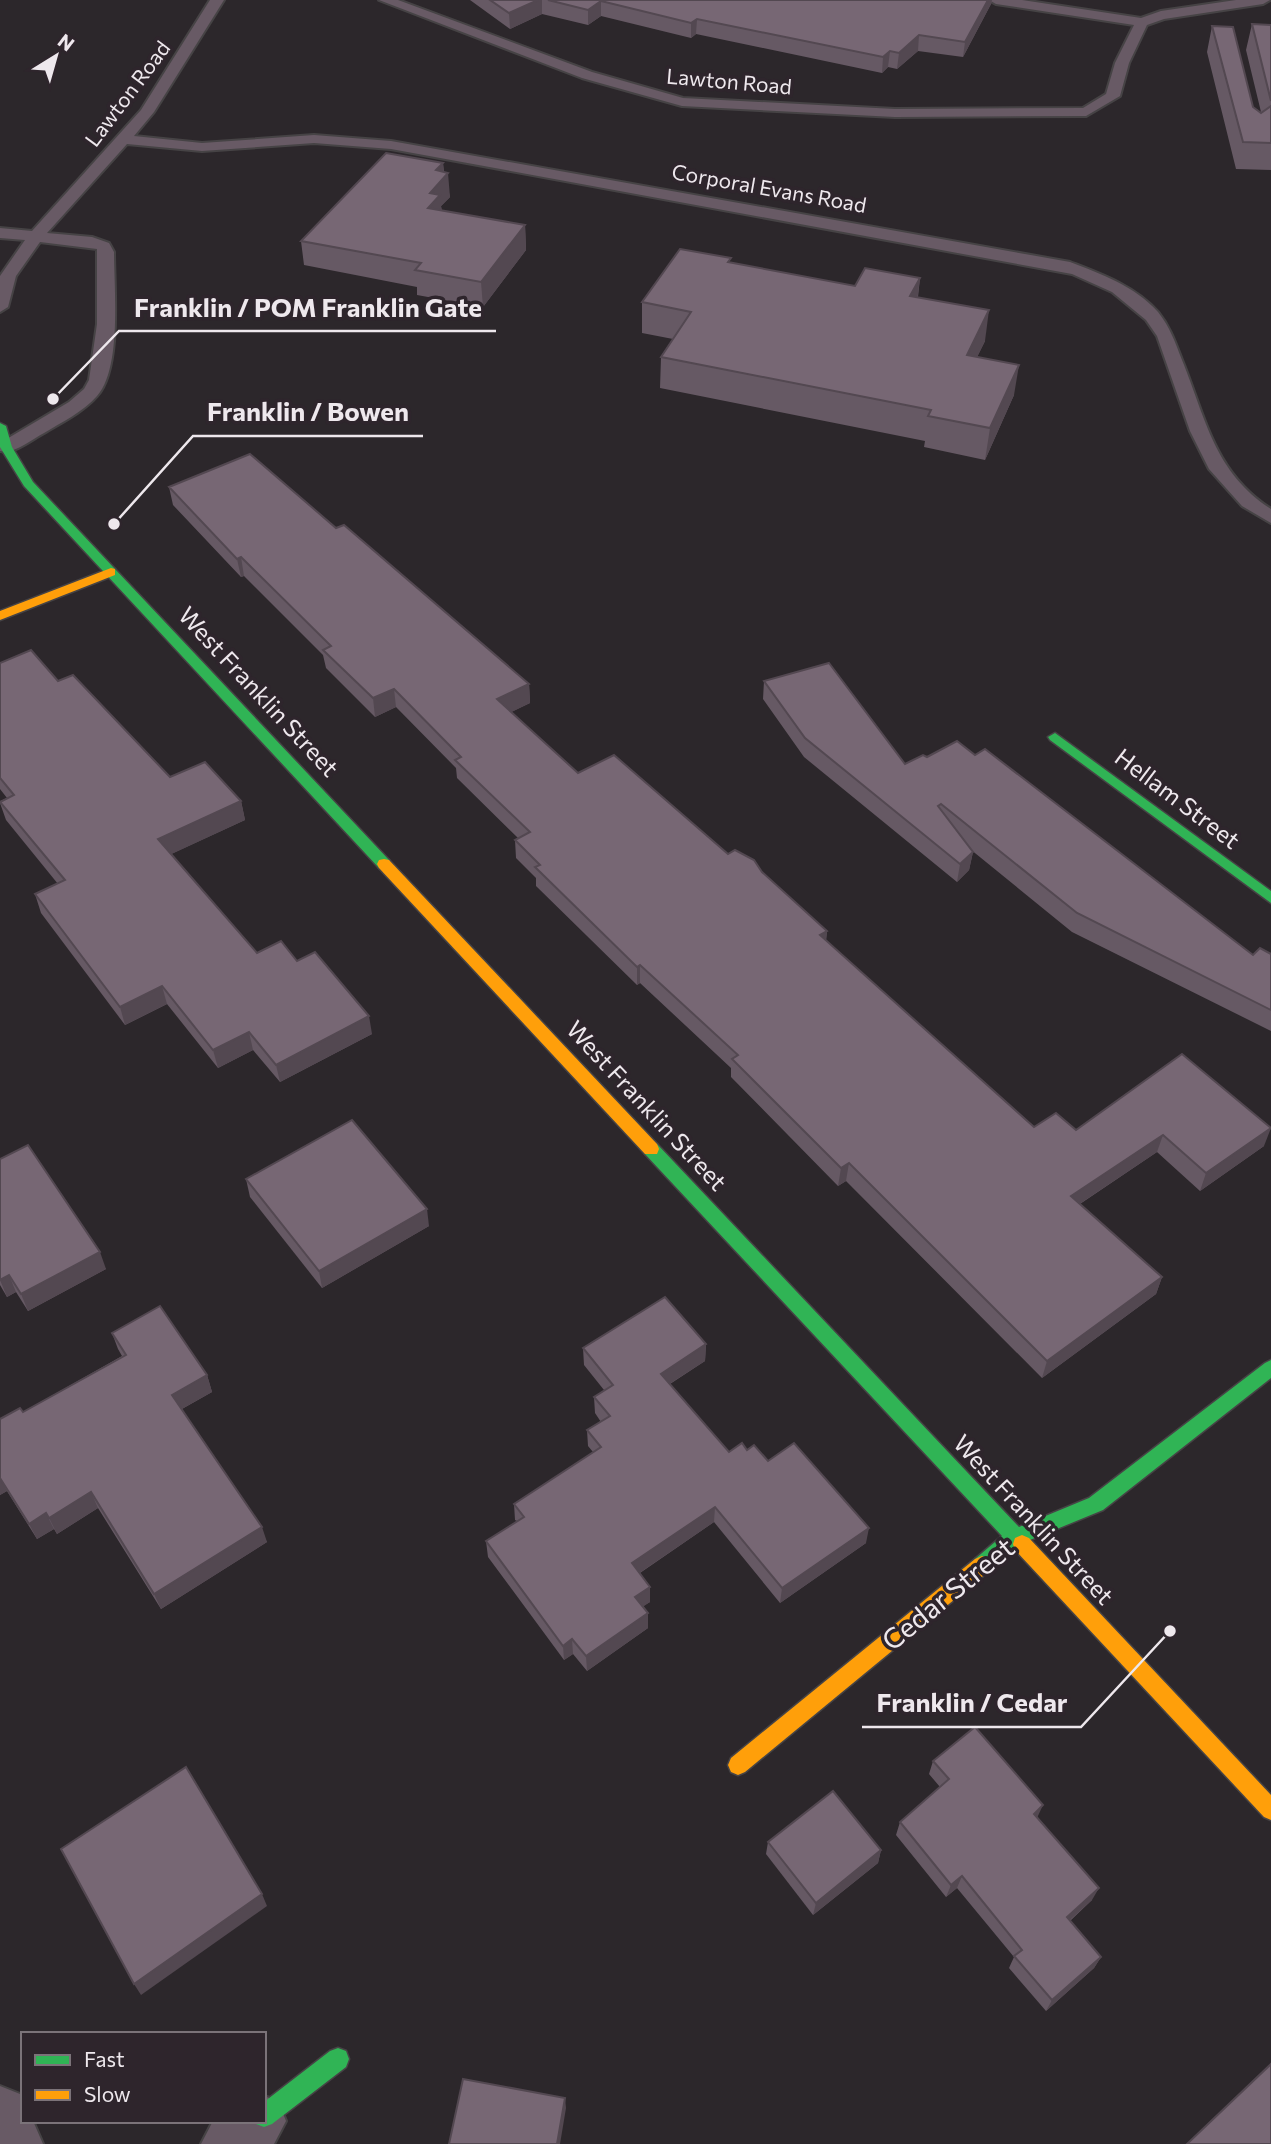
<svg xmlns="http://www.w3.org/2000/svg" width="1271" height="2144" font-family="Commissioner,sans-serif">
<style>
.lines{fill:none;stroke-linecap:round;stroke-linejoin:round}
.lane-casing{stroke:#464345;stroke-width:4}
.street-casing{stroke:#464345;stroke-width:4}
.fast-casing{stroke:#464345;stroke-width:3}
.slow-casing{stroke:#464345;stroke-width:3}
.lane{fill:#685a65;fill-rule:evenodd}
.street{fill:#685a65;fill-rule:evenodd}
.fast{fill:#30b455;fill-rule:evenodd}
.slow{fill:#ff9f0a;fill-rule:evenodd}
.wall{fill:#665964}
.shaded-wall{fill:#534851}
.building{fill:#776774;stroke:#534851;stroke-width:2}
.labels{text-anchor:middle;stroke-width:7;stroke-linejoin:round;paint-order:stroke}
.far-street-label{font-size:21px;fill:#eee8ed;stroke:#2e252c}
.street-label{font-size:24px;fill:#eee8ed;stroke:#2e252c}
.near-street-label{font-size:28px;fill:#eee8ed;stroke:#2e252c}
.leader{fill:none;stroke:#eee8ed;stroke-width:2.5}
.callout-dot{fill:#eee8ed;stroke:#2e252c;stroke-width:2.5}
.callout-label{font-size:26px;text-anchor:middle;font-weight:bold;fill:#eee8ed;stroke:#2e252c;stroke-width:7;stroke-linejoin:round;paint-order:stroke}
</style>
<rect width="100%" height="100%" fill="#2c272b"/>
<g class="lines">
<g class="lane-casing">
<g id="lane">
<path d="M210,0h14l-70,112 -20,24 68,7 112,-8 77,6 679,121c31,12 65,24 88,50 12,15 17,30 24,48 24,59 32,112 89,149v14l-29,-17 -33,-37 -19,-38 -33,-95 -11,-16 -34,-28 -40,-18 -681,-125 -77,-6 -112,8 -75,-7 -80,89 45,4 17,6 5,9c0,36 8,116 -17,144 -14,16 -35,26 -53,37 -13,7 -29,21 -44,18v-8l69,-41 15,-13 5,-9 8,-56v-75l-57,-7 -24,34 -8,31 -8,5v-36l25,-36 -25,-2v-10l32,3 109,-121z"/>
<polygon points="379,0 398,0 592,72 683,98 895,109 1083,108 1106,94 1115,63 1134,25 996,4 989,0 1022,0 1141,18 1161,11 1236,0 1270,0 1263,4 1164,19 1147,25 1129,63 1120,96 1086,116 895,117 682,106 582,78"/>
</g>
</g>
<g class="street-casing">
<g id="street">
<polygon points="0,2086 20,2094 23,2121 33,2121 43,2144 0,2144"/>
<polygon points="264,2096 278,2101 286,2121 274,2144 201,2144 213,2121 264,2121"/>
</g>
</g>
<g class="fast-casing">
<g id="fast">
<polygon points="0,423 6,426 12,447 33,482 389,860 391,864 389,868 379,868 24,486 0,447"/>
<polygon points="1055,733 1271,891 1271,903 1050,740 1048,737"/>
<polygon points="651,1143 657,1144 1019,1527 1089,1498 1265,1363 1271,1360 1271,1378 1103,1510 1030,1540 1031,1544 1029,1550 1022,1553 1015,1550 982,1574 975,1571 972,1565 975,1559 1002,1536 645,1154 643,1149 645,1144"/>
<polygon points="338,2048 346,2051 349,2059 346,2067 272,2124 264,2127 256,2124 255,2121 264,2121 264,2102 330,2051"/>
</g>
</g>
<g class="slow-casing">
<g id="slow">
<polygon points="111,568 115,569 115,575 0,620 0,611"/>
<polygon points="384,859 389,860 657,1144 659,1149 657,1154 645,1154 379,868 377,864 379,860"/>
<polygon points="1022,1535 1029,1538 1271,1795 1271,1820 1264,1817 1015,1550 1013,1544 1015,1538"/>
<polygon points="982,1556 989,1559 992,1565 989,1571 745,1772 738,1775 731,1772 728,1765 731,1758 975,1559"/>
</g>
</g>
<use href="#lane" class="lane"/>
<use href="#street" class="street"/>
<use href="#fast" class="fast"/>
<use href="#slow" class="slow"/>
</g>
<g class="wall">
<polygon points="470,0 992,0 991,4 963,57 918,51 897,69 888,67 882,73 696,34 691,38 601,16 588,25 542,14 510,29"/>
<polygon points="1252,24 1271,25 1271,170 1236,169 1207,52 1212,26 1253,107 1261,112 1246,50"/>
<polygon points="443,163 444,172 450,197 441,206 442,211 525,225 526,250 483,307 417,295 417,287 304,265 301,241"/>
<polygon points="731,263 855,286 920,278 918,297 985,341 977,357 1014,395 985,460 924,447 925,441 660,388 661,357 673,339 642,333 642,302"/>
<polygon points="169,487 336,528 529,684 530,703 511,712 578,773 762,872 827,931 826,941 1034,1127 1076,1130 1182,1054 1264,1146 1200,1191 1157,1152 1080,1204 1162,1277 1156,1294 1042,1378 846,1181 838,1186 731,1077 731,1068 640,983 637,985 536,886 536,878 516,858 515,840 518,838 457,778 456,768 396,707 375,717 326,668 323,655 244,576 241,577 173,505"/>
<polygon points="0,663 58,681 170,777 241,801 245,820 171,854 257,953 297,961 372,1034 280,1082 253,1050 218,1068 167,1004 125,1025 41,913 35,894 58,884 6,820 0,803 0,801 7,798 0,789"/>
<polygon points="764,681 905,764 927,757 975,755 1253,955 1271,954 1271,1031 1072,932 970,849 973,852 969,870 957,882 804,757 763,699"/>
<polygon points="0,1159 106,1269 28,1311 16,1292 7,1297 0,1285"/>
<polygon points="246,1179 429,1226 322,1288 250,1197"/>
<polygon points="112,1333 207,1375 212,1392 182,1409 267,1542 161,1609 98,1508 57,1534 54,1529 37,1539 7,1491 0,1495 0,1419 23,1412 122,1356 118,1349"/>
<polygon points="706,1344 705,1361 670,1384 729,1452 747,1450 768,1461 866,1543 780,1603 714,1522 640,1573 650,1587 650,1602 643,1606 648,1613 648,1628 587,1671 573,1654 564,1660 488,1557 486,1541 517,1521 515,1520 514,1504 593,1452 588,1446 587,1430 601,1422 595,1413 594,1397 604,1390 584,1365 583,1348"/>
<polygon points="933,1761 1038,1818 1092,1900 1070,1921 1101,1957 1094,1968 1046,2011 1009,1968 1014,1957 957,1888 946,1897 896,1835 900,1822 940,1787 929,1774"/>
<polygon points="768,1842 881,1850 878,1863 813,1915 766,1854"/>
</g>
<g class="shaded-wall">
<polygon points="538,0 542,0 542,14 510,29 509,13"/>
<polygon points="988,0 992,0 991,4 963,57 965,42"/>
<polygon points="601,1 601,16 588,25 588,10"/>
<polygon points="697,19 696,34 691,38 691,23"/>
<polygon points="919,35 918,51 897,69 899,53"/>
<polygon points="890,51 888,67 882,73 883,57"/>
<polygon points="443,163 444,177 448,173 450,197 441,206 442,219 428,208 430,193 436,170"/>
<polygon points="525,225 526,250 483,307 481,282"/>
<polygon points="920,278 916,309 910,296"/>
<polygon points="989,310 985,341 963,386 967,355"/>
<polygon points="1019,365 1014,395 985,460 990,428"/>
<polygon points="241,557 244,576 241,577 237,559"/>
<polygon points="529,684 530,703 499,718 497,699"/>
<polygon points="394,689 396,707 375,717 373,698"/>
<polygon points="241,801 245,820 163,858 158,839"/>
<polygon points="973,852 969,870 957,882 960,864"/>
<polygon points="827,931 825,949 820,935"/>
<polygon points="640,965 640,983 637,985 637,967"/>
<polygon points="162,986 167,1004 125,1025 120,1007"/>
<polygon points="369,1016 372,1034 280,1082 276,1065"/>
<polygon points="249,1032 253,1050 218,1068 213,1050"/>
<polygon points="1271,1128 1264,1146 1200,1191 1206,1173"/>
<polygon points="1163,1135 1157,1152 1066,1213 1071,1196"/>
<polygon points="849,1163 846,1181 838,1186 841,1168"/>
<polygon points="427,1209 429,1226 322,1288 319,1271"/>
<polygon points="100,1252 106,1269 28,1311 21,1294"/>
<polygon points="9,1275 16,1292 7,1297 0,1280"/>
<polygon points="1162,1277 1156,1294 1042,1378 1047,1361"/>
<polygon points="706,1344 705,1361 660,1390 661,1374"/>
<polygon points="207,1375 212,1392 178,1411 172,1395"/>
<polygon points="0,1478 7,1491 0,1495"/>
<polygon points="91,1492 98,1508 57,1534 49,1518"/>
<polygon points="715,1507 714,1522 632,1578 632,1563"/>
<polygon points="46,1513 54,1529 37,1539 29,1524"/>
<polygon points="262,1527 267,1542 161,1609 154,1594"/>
<polygon points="869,1528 866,1543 780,1603 782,1588"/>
<polygon points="650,1587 650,1602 635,1612 635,1597"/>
<polygon points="648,1613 648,1628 587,1671 586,1656"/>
<polygon points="572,1639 573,1654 564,1660 563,1646"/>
<polygon points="1043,1805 1037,1818 1034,1814"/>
<polygon points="881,1850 878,1863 813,1915 816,1903"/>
<polygon points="962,1876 957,1888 946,1897 951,1885"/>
<polygon points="1099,1888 1092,1900 1060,1929 1067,1917"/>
<polygon points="262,1894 267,1906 141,1995 134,1984"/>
<polygon points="1101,1957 1094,1968 1046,2011 1052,2000"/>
<polygon points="565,2098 566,2108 560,2144 557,2144"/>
</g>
<g class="building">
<polygon points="490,0 538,0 509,13"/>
<polygon points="548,0 988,0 965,42 919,35 899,53 890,51 883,57 697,19 691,23 601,1 588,10"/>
<polygon points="1252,24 1271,25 1271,101"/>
<polygon points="1212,26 1233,27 1253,107 1261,113 1271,106 1271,143 1243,142"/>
<polygon points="386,153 443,163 436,170 448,173 430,193 440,195 428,208 525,225 481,282 415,270 421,263 301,241"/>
<polygon points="680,249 731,258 728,262 855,286 865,268 920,278 910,296 989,310 967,355 1019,365 990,428 928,416 931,410 661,357 691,312 642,302"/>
<polygon points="250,454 336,528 344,525 529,684 497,699 578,773 614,755 728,854 735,850 754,860 762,872 827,931 820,935 1034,1127 1056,1113 1076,1130 1182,1054 1271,1128 1206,1173 1163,1135 1071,1196 1162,1277 1047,1361 849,1163 841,1168 732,1059 738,1055 640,965 637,967 535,867 540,865 515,840 530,832 455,760 461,757 394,689 373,698 323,650 331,646 241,557 237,559 169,487"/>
<polygon points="31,650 58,681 73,675 170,777 205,762 241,801 158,839 257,953 281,941 297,961 315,952 369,1016 276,1065 249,1032 213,1050 162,986 120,1007 35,894 65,880 0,802 14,795 0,778 0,663"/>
<polygon points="829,663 905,764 923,755 927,757 957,741 975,755 985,749 1253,955 1260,948 1271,954 1271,1010 1077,913 941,804 938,806 973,852 960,864 805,738 764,681"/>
<polygon points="352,1120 427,1209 319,1271 246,1179"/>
<polygon points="28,1145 100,1252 21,1294 9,1275 0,1280 0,1159"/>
<polygon points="665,1297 706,1344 661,1374 729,1452 742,1443 747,1450 754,1445 768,1461 794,1443 869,1528 782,1588 715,1507 632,1563 650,1587 635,1597 648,1613 586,1656 572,1639 563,1646 486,1541 524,1517 514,1504 601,1447 587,1430 610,1416 594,1397 613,1385 583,1348"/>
<polygon points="160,1306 207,1375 172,1395 262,1527 154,1594 91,1492 49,1518 46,1513 29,1524 0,1478 0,1419 20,1408 23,1412 126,1355 112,1333"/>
<polygon points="975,1727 1043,1805 1034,1814 1099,1888 1067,1917 1101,1957 1052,2000 1014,1956 1022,1950 962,1876 951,1885 900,1822 949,1779 933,1761"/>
<polygon points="186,1767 262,1894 134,1984 61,1849"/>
<polygon points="833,1791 881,1850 816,1903 768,1842"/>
<polygon points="1271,2064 1271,2144 1187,2144"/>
<polygon points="463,2079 565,2098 557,2144 449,2144"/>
</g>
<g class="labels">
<g class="far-street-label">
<text transform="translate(729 82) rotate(5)" y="7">Lawton Road</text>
<text transform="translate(128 94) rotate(-53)" y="7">Lawton Road</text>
<text transform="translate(769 189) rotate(10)" y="7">Corporal Evans Road</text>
</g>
<g class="street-label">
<text transform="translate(258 692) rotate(47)" y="8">West Franklin Street</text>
<text transform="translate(1177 799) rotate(37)" y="8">Hellam Street</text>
<text transform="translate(646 1106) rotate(47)" y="8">West Franklin Street</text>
<text transform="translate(1033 1520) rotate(47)" y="8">West Franklin Street</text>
</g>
<g class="near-street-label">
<text transform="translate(948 1594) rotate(-39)" y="10">Cedar Street</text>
</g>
</g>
<path class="leader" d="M53 399L119 331H496M114 524L193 436H423M1170 1631L1081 1727H862"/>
<g class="callout-dot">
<circle cx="53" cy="399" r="7"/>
<circle cx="114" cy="524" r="7"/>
<circle cx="1170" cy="1631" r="7"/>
</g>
<g class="callout-label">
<text x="308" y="317">Franklin / POM Franklin Gate</text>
<text x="308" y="421">Franklin / Bowen</text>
<text x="972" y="1712">Franklin / Cedar</text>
</g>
<rect x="21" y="2032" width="245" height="91" fill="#2e252c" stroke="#7b7379" stroke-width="2"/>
<rect x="35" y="2055" width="35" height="10" fill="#30b455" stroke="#7b7379" stroke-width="2"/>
<text x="84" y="2067" font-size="21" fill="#eee8ed">Fast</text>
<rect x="35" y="2090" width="35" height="10" fill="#ff9f0a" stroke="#7b7379" stroke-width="2"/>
<text x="84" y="2102" font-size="21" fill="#eee8ed">Slow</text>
<g transform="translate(56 56) rotate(37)" stroke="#2e252c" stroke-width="5" paint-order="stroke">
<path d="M0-5L12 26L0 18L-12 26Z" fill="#eee8ed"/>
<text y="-10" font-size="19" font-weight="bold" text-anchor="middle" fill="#eee8ed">N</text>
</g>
</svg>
